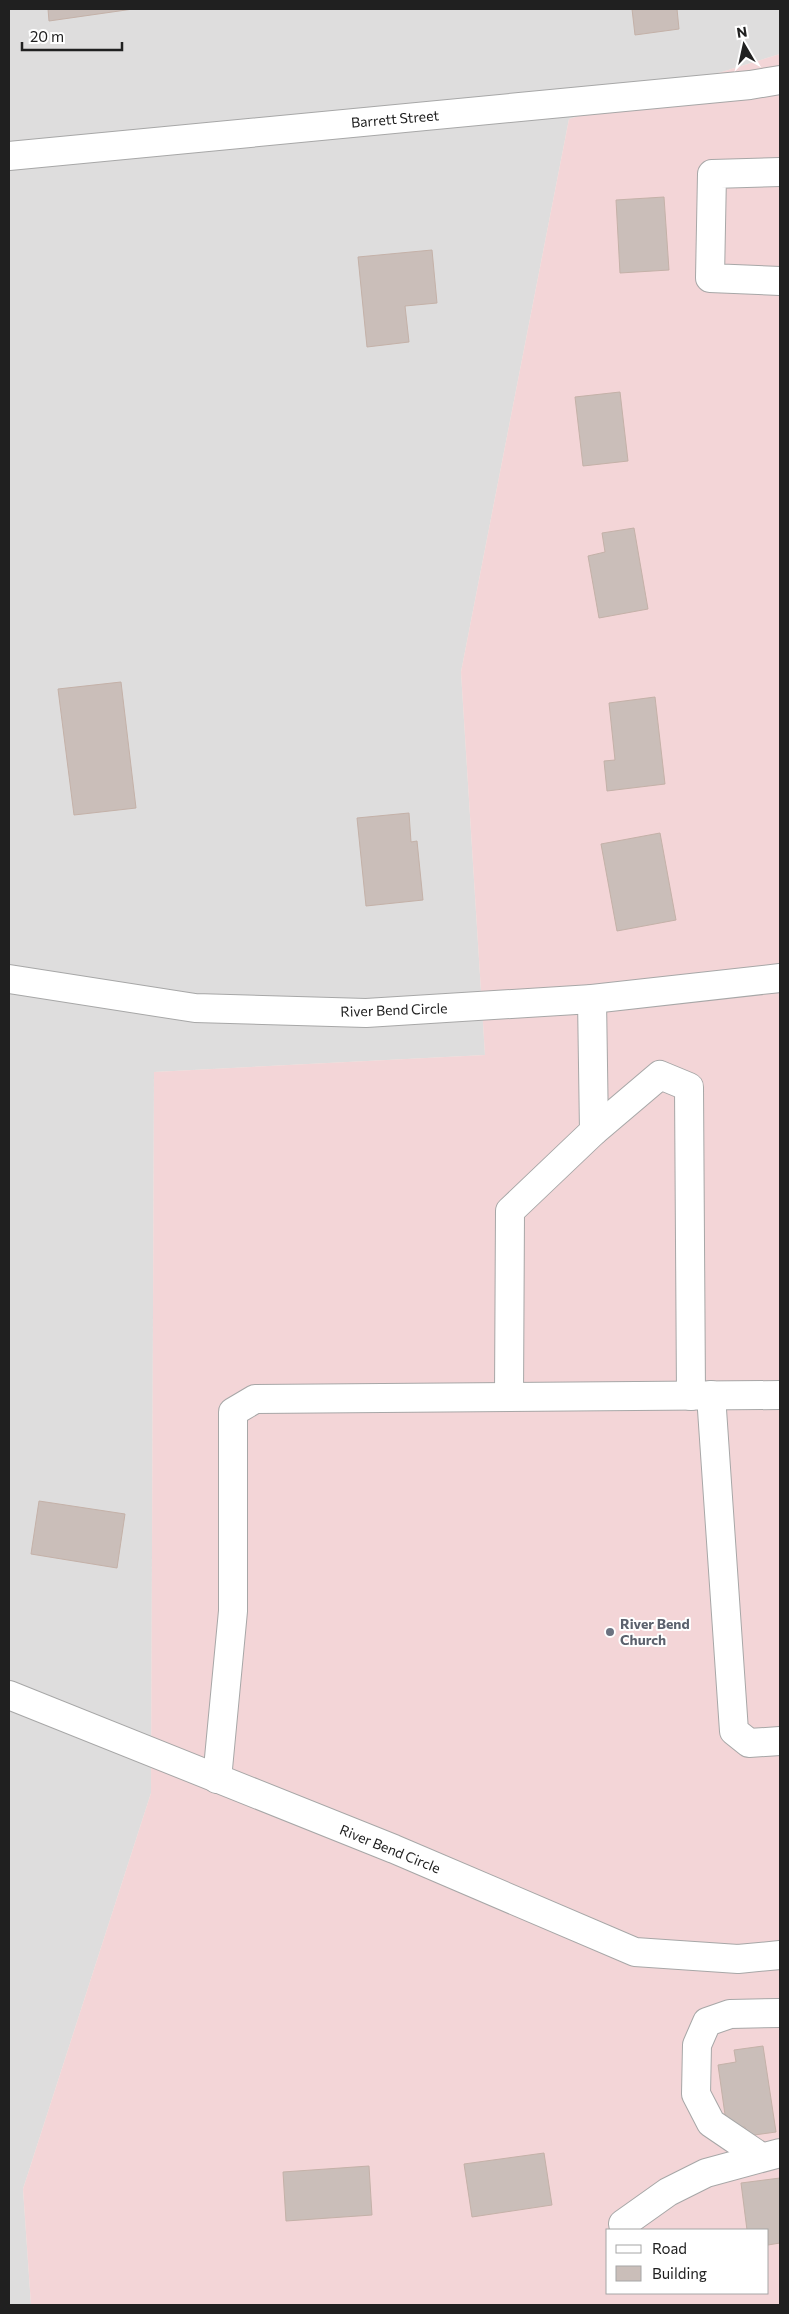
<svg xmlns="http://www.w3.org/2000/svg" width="789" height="2314" font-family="Commissioner,sans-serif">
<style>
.residential{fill:#dedddd}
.commercial{fill:#f3d5d7;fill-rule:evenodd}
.building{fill:#cabeb9;stroke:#c4b1a8}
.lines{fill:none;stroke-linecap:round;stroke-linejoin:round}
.minor-casing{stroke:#a7a7a7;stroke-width:30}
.minor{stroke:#fff;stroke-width:28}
.worship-dot{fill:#6b7280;stroke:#fff;stroke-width:2}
.labels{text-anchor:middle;stroke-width:4;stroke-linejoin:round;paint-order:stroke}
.street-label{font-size:14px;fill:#202020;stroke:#fff}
.worship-label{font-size:14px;font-weight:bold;fill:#5b616d;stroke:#fff;text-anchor:start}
</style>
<rect width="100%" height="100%" fill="#f1ede6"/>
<polygon class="residential" points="9,9 780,9 780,54 569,119 461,672 485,1055 154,1072 151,1793 23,2189 31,2305 9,2305"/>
<path class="commercial" d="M780,54v2251h-749l-8,-116 128,-396 3,-721 331,-17 -24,-383 108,-553zM608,2230h160v63h-160z"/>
<g class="building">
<polygon points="48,9 133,9 49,21"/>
<polygon points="632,9 677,9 679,29 635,35"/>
<polygon points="664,197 669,270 620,273 616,200"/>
<polygon points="432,250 437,303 405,306 409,342 367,347 358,257"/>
<polygon points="620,392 628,461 583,466 575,397"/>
<polygon points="634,528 648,609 599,618 588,556 605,552 602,533"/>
<polygon points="121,682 136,808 74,815 58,689"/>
<polygon points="655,697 665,784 607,791 604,761 615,760 609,703"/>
<polygon points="409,813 411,842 417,841 423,900 366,906 357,818"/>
<polygon points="660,833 676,920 617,931 601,844"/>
<polygon points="39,1501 125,1514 117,1568 31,1554"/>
<polygon points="763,2046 776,2132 747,2136 745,2127 727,2129 718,2065 736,2062 734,2050"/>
<polygon points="544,2153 552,2205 472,2217 464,2164"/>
<polygon points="369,2166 372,2215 286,2221 283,2172"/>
<polygon points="780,2178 780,2243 768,2245 768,2230 747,2230 741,2183"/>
</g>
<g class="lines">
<g class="minor-casing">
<g id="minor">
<polyline points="9,156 750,85 780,80"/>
<polyline points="780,172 712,174 710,278 780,281"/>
<polyline points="9,979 195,1008 366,1013 592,999 780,978"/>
<polyline points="594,1131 660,1075 689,1087 691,1396"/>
<polyline points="711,1395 734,1731 749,1743 780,1741"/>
<polyline points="509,1397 510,1211 594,1131 592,999"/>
<polyline points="9,1695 394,1849 635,1952 738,1959 780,1955"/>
<polyline points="217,1779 233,1611 233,1412 255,1399 780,1395"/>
<polyline points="761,2157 711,2123 696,2094 697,2045 707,2022 730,2014 780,2013"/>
<polyline points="623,2224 668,2192 706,2173 780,2153"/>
</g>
</g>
<use href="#minor" class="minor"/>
</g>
<circle class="worship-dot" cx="610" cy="1632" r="5"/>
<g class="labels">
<g class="street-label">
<text transform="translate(395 119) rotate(-5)" y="5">Barrett Street</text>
<text transform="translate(394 1010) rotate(-2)" y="5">River Bend Circle</text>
<text transform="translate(390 1849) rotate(22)" y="5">River Bend Circle</text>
</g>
<g class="worship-label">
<text x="620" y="1629">River Bend<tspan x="620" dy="16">Church</tspan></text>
</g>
</g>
<rect width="789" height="2314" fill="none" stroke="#202020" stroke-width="20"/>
<rect x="606" y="2229" width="162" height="65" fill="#ffffff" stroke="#a6a6a6"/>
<rect x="616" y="2245" width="25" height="8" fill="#ffffff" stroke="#a6a6a6"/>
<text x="652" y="2254" font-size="15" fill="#202020">Road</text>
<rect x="616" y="2266" width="25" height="15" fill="#cabeb9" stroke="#a6a6a6"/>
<text x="652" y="2279" font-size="15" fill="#202020">Building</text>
<g transform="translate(744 45) rotate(351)" stroke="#ffffff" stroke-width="4" paint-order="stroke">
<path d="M0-4L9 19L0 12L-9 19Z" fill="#202020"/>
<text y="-8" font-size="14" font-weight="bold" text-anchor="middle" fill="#202020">N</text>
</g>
<path d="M22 42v8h100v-8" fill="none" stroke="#202020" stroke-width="2.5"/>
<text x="30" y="42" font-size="15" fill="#202020" stroke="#ffffff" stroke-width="4" paint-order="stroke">20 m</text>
</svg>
